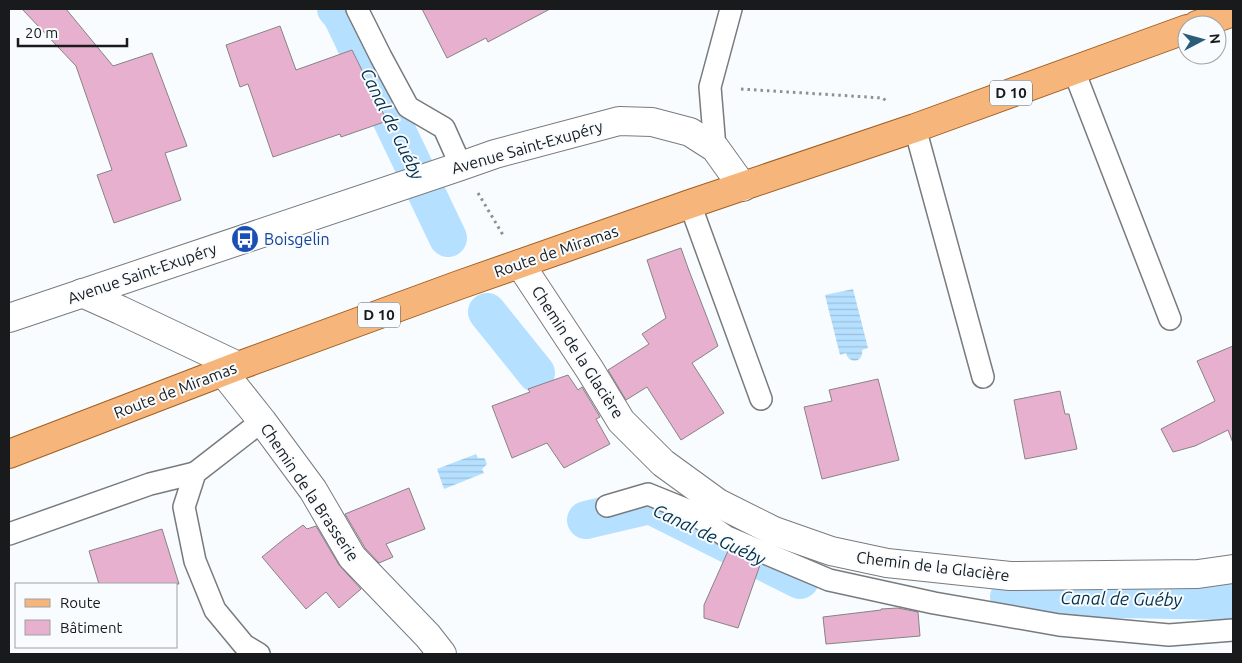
<svg xmlns="http://www.w3.org/2000/svg" width="1242" height="663" font-family="Ubuntu,sans-serif">
<style>
.water{fill:url(#water-rules)}
.lines{fill:none;stroke-linecap:round;stroke-linejoin:round}
.canal{stroke:#b6e0ff;stroke-width:38}
.building{fill:#e8b0cf;stroke:#878385}
.service-casing{stroke:#787b7e;stroke-width:24}
.minor-casing{stroke:#787b7e;stroke-width:30}
.tertiary-casing{stroke:#787b7e;stroke-width:30}
.primary-casing{stroke:#a35e20;stroke-width:30}
.path{stroke:#8d9092;stroke-width:3;stroke-dasharray:2.5 4;stroke-linecap:butt}
.service{stroke:#fff;stroke-width:21}
.minor{stroke:#fff;stroke-width:28}
.tertiary{stroke:#fff;stroke-width:28}
.primary{stroke:#f5b57b;stroke-width:28}
.labels{text-anchor:middle;stroke-width:4;stroke-linejoin:round;paint-order:stroke}
.shield{fill:#f8fcff;stroke:#5c5e5f;stroke-width:1}
.shield-label{font-size:15px;font-weight:bold;fill:#191a1b}
.street-label{font-size:16px;fill:#191a1b;stroke:#f8fcff}
.transit-label{font-size:16px;fill:#164399;stroke:#f8fcff;text-anchor:start}
.water-label{font-size:18px;font-style:italic;fill:#043049;stroke:#f8fcff}
</style>
<defs>
<pattern id="water-rules" width="6" height="5" patternUnits="userSpaceOnUse" patternTransform="scale(1.25)"><rect width="6" height="5" fill="#b6e0ff"/><path d="M0 2.5h6" fill="none" stroke="#9cc0da"/></pattern>
</defs>
<rect width="100%" height="100%" fill="#f8fcff"/>
<g class="water">
<path d="M853,289l15,59 -6,2c2,12 -13,15 -16,3l-6,2 -15,-60z"/>
<polygon points="476,454 478,458 484,458 485,459 487,464 482,469 484,473 444,489 437,469"/>
</g>
<g class="lines">
<g class="canal">
<polyline points="336,9 342,16 448,238"/>
<polyline points="487,312 536,373"/>
<polyline points="586,520 650,505 800,580"/>
<polyline points="1009,597 1233,601"/>
</g>
</g>
<g class="building">
<polygon points="22,9 66,9 113,66 152,53 187,146 165,153 181,200 114,223 97,175 112,170 76,66"/>
<polygon points="422,9 550,9 488,42 486,38 447,58"/>
<polygon points="280,26 296,70 352,50 387,121 341,137 340,134 273,157 248,84 240,87 226,45"/>
<polygon points="681,248 688,268 718,346 692,363 724,413 681,440 647,387 626,400 608,370 649,344 642,334 666,318 647,260"/>
<polygon points="1233,346 1233,443 1228,430 1195,446 1173,452 1161,429 1215,401 1197,361"/>
<polygon points="568,375 578,390 582,387 600,417 596,419 610,444 564,468 547,443 512,458 492,406 530,392 528,389"/>
<polygon points="878,379 899,460 822,479 804,407 832,401 829,390"/>
<polygon points="1060,391 1065,414 1069,414 1077,449 1025,459 1014,400"/>
<polygon points="409,488 425,529 386,544 393,557 379,563 365,548 345,514"/>
<polygon points="303,525 307,529 316,526 339,565 361,589 339,608 326,592 306,609 262,557 284,539"/>
<polygon points="162,529 179,584 99,584 89,551"/>
<polygon points="728,551 760,565 738,628 704,618 704,605"/>
<polygon points="898,608 918,612 920,636 826,644 823,617 881,610 881,609"/>
</g>
<g class="lines">
<g class="service-casing">
<g id="service">
<polyline points="357,9 381,57 408,107 444,128 461,166"/>
<polyline points="1074,71 1170,319"/>
<polyline points="915,128 983,377"/>
<polyline points="715,148 710,87 731,9"/>
<polyline points="690,204 761,399"/>
<polyline points="607,506 648,494 690,511 727,537 829,580 934,603 1059,625 1169,635 1233,630"/>
<polyline points="9,534 150,484 195,473"/>
<polyline points="259,654 244,645 215,610 195,561 184,507 195,473 262,421"/>
</g>
</g>
<g class="minor-casing">
<g id="minor">
<polyline points="520,264 590,370 621,421 663,463 718,503 774,531 831,551 887,563 1010,576 1198,574 1233,569"/>
<polyline points="82,293 120,310 238,366"/>
<polyline points="223,372 262,421 313,490 352,557 428,636 442,654"/>
</g>
</g>
<g class="tertiary-casing">
<polyline id="tertiary" points="9,318 461,166 495,154 619,121 652,122 690,132 715,148 743,187"/>
</g>
<g class="primary-casing">
<g id="primary">
<polyline points="1197,25 1233,12"/>
<polyline points="9,454 238,366 459,285 690,204 915,128 1187,29"/>
</g>
</g>
<g class="path">
<polyline points="741,89 883,98 887,102"/>
<polyline points="478,193 503,235"/>
</g>
<use href="#service" class="service"/>
<use href="#minor" class="minor"/>
<use href="#tertiary" class="tertiary"/>
<use href="#primary" class="primary"/>
</g>
<defs>
<g id="bus-disc" transform="scale(1.4375)"><circle r="9.5" fill="#1a4fb4" stroke="#f8fcff"/><path d="M-5-6H5V4H4V6H2V4H-2V6H-4V4H-5ZM-3.5-4V0h7V-4ZM-3.5 1.2v1.5H-2V1.2ZM2 1.2v1.5H3.5V1.2Z" fill="#fff"/></g>
</defs>
<g fill-rule="evenodd">
<use href="#bus-disc" x="245" y="239"/>
</g>
<g class="labels">
<g class="shield">
<rect x="990" y="80.5" width="42" height="25" rx="4"/>
<rect x="358" y="302.5" width="42" height="25" rx="4"/>
</g>
<g class="shield-label">
<text x="1011" y="98">D 10</text>
<text x="379" y="320">D 10</text>
</g>
<g class="street-label">
<text transform="translate(527 147) rotate(-16)" y="6">Avenue Saint-Exupéry</text>
<text transform="translate(556 251) rotate(-19)" y="6">Route de Miramas</text>
<text transform="translate(142 273) rotate(-19)" y="6">Avenue Saint-Exupéry</text>
<text transform="translate(578 352) rotate(57)" y="6">Chemin de la Glacière</text>
<text transform="translate(175 390) rotate(-21)" y="6">Route de Miramas</text>
<text transform="translate(310 492) rotate(56)" y="6">Chemin de la Brasserie</text>
<text transform="translate(933 566) rotate(7)" y="6">Chemin de la Glacière</text>
</g>
<g class="transit-label">
<text x="264" y="245">Boisgelin</text>
</g>
<g class="water-label">
<text transform="translate(392 124) rotate(64)" y="6">Canal de Guéby</text>
<text transform="translate(709 535) rotate(25)" y="6">Canal de Guéby</text>
<text transform="translate(1121 599) rotate(1)" y="6">Canal de Guéby</text>
</g>
</g>
<rect width="1242" height="663" fill="none" stroke="#191a1b" stroke-width="20"/>
<rect x="15" y="583" width="162" height="65" fill="#f8fcff" stroke="#9fa2a4"/>
<rect x="25" y="599" width="25" height="8" fill="#f5b57b" stroke="#9fa2a4"/>
<text x="60" y="608" font-size="15" fill="#191a1b">Route</text>
<rect x="25" y="620" width="25" height="15" fill="#e8b0cf" stroke="#9fa2a4"/>
<text x="60" y="633" font-size="15" fill="#191a1b">Bâtiment</text>
<g transform="translate(1202 40) rotate(84)"><circle r="24" fill="#f8fcff" stroke="#9fa2a4"/>
<path d="M0-4L9 19L0 12L-9 19Z" fill="#2b5d7a"/>
<text y="-8" font-size="14" font-weight="bold" text-anchor="middle" fill="#191a1b">N</text>
</g>
<path d="M18 38v8h109v-8" fill="none" stroke="#191a1b" stroke-width="2.5"/>
<text x="25" y="38" font-size="15" fill="#191a1b" stroke="#f8fcff" stroke-width="4" paint-order="stroke">20 m</text>
</svg>
